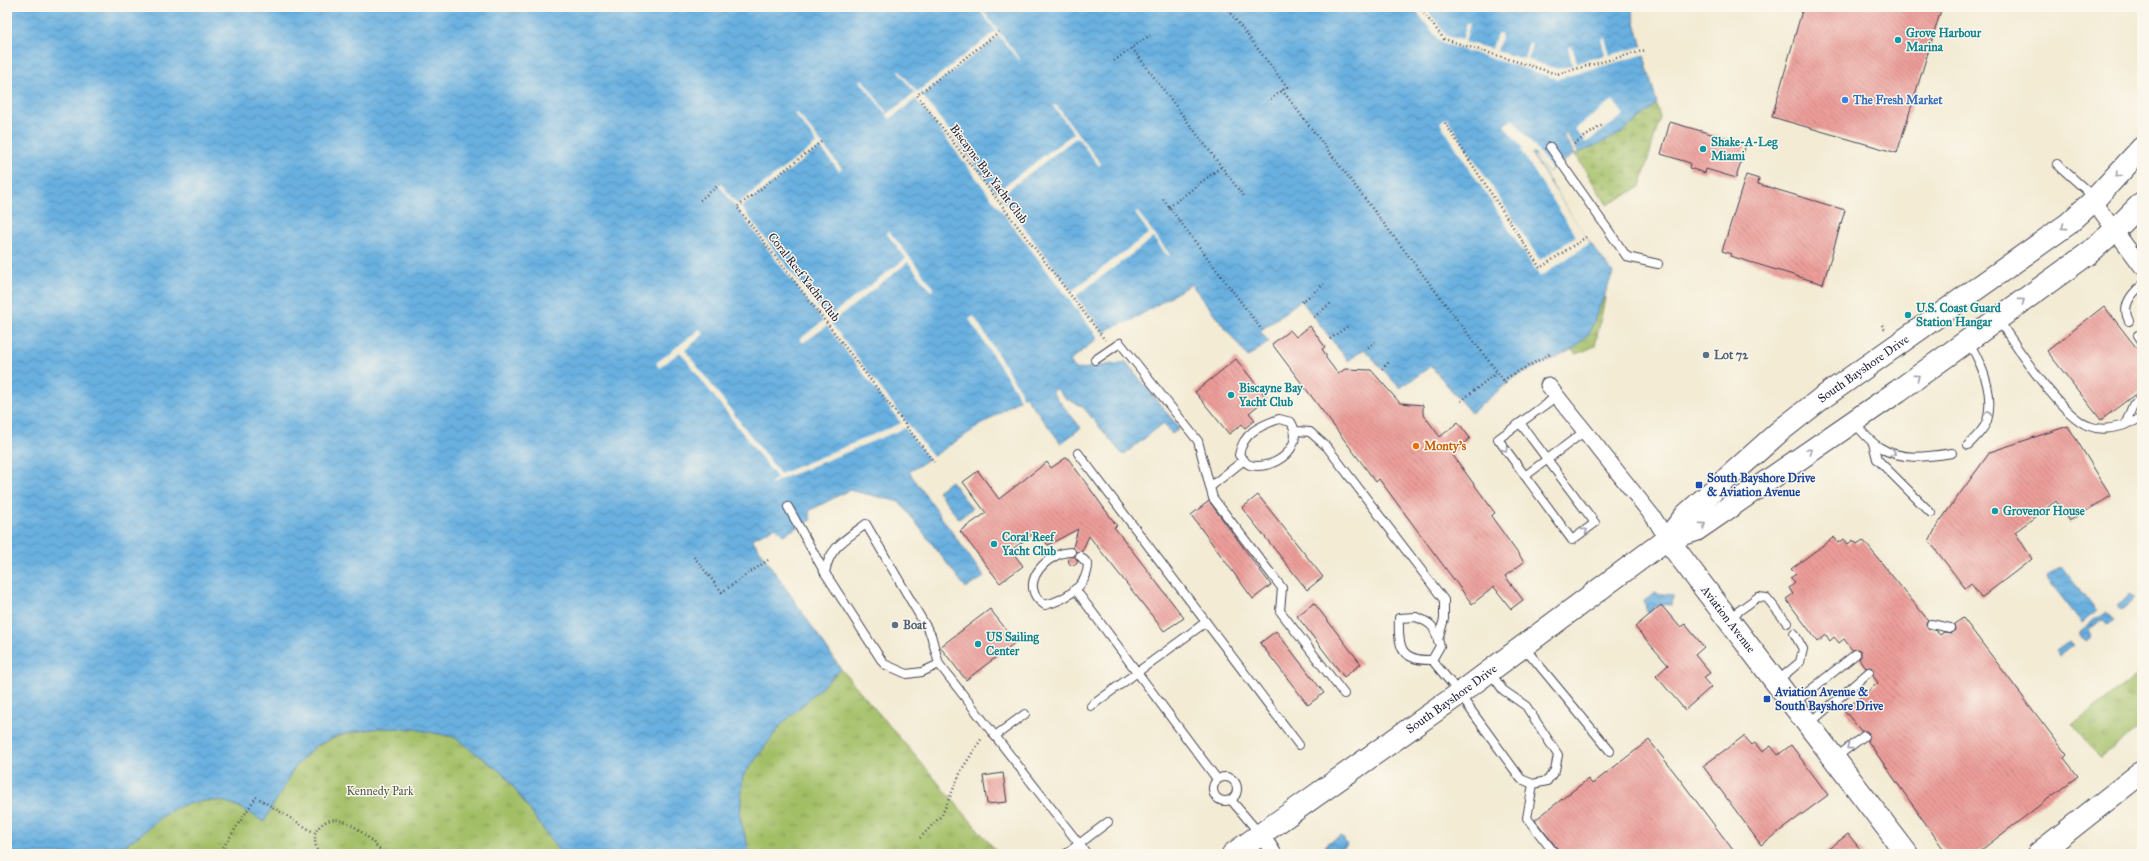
<svg xmlns="http://www.w3.org/2000/svg" width="2149" height="861" font-family="'IM FELL Great Primer',serif">
<style>
.wetland{fill:url(#wetland-marsh);stroke:#627050}
.park{fill:url(#park-tufts);stroke:#627050}
.water{fill:url(#water-waves);stroke:#46698e}
.pier{fill:#f3ebd4}
.building{fill:url(#building-back-hatch)}
.lines{fill:none;stroke-linecap:round;stroke-linejoin:round}
.lane-casing{stroke:#414052;stroke-width:10}
.street-casing{stroke:#414052;stroke-width:17}
.secondary-casing{stroke:#414052;stroke-width:24}
.path{stroke:#414052;stroke-width:2.5;stroke-dasharray:1 3;stroke-linecap:butt}
.lane{stroke:#fff;stroke-width:8}
.street{stroke:#fff;stroke-width:15}
.secondary{stroke:#fff;stroke-width:22}
.oneway{stroke:#9c9ca7}
.culture-dot{fill:#0f9aa8;stroke:#fbf7ec;stroke-width:1.5}
.shop-dot{fill:#3f7fe0;stroke:#fbf7ec;stroke-width:1.5}
.service-dot{fill:#5c6f8a;stroke:#fbf7ec;stroke-width:1.5}
.food-dot{fill:#e8710a;stroke:#fbf7ec;stroke-width:1.5}
.transit-dot{fill:#1a4fb4;stroke:#fbf7ec;stroke-width:1.5}
.labels{text-anchor:middle;stroke-width:3;stroke-linejoin:round;paint-order:stroke}
.culture-label{font-size:12px;font-weight:bold;fill:#0d838f;stroke:#fbf7ec;text-anchor:start}
.shop-label{font-size:12px;font-weight:bold;fill:#366cbe;stroke:#fbf7ec;text-anchor:start}
.street-label{font-size:12px;fill:#22223b;stroke:#fbf7ec}
.service-label{font-size:12px;font-weight:bold;fill:#4e5e75;stroke:#fbf7ec;text-anchor:start}
.food-label{font-size:12px;font-weight:bold;fill:#c56008;stroke:#fbf7ec;text-anchor:start}
.transit-label{font-size:12px;font-weight:bold;fill:#164399;stroke:#fbf7ec;text-anchor:start}
.park-label{font-size:12px;fill:#4f594a;stroke:#fbf7ec}
</style>
<defs>
<pattern id="wetland-marsh" width="20" height="14" patternUnits="userSpaceOnUse"><rect width="20" height="14" fill="#a3bf66"/><path d="M1 5h8M5 5V1M11 12h8M15 12V8" fill="none" stroke="#849b55"/></pattern>
<pattern id="park-tufts" width="24" height="20" patternUnits="userSpaceOnUse"><rect width="24" height="20" fill="#a3bf66"/><path d="M3 7l-1-3M5 7V3M7 7l1-3M15 17l-1-3M17 17v-4M19 17l1-3" fill="none" stroke="#849b55"/></pattern>
<pattern id="water-waves" width="16" height="10" patternUnits="userSpaceOnUse"><rect width="16" height="10" fill="#69b0e0"/><path d="M0 5q4-4 8 0t8 0" fill="none" stroke="#568fb7"/></pattern>
<pattern id="building-back-hatch" width="6" height="6" patternUnits="userSpaceOnUse"><rect width="6" height="6" fill="#ec9d99"/><path d="M-1 5l2 2M0 0l6 6M5-1l2 2" fill="none" stroke="#bf807e"/></pattern>
</defs>
<rect width="100%" height="100%" fill="#fbf7ec"/>
<filter id="ink" filterUnits="userSpaceOnUse"><feTurbulence type="fractalNoise" baseFrequency=".025" numOctaves="2"/><feDisplacementMap in="SourceGraphic" scale="8" xChannelSelector="R" yChannelSelector="G"/><feConvolveMatrix kernelMatrix="1 2 1 2 8 2 1 2 1" color-interpolation-filters="sRGB"/></filter>
<filter id="wash" filterUnits="userSpaceOnUse"><feTurbulence type="fractalNoise" baseFrequency=".012" numOctaves="4" result="noise"/><feDisplacementMap in="SourceGraphic" scale="16" xChannelSelector="R" yChannelSelector="G"/><feGaussianBlur stdDeviation="0.9" result="paint"/><feColorMatrix in="noise" values="0 0 0 0 0 0 0 0 0 0 0 0 0 0 0 0 0 1.4 0 .05"/><feComposite in="paint" operator="in"/></filter>
<g filter="url(#wash)">
<rect width="100%" height="100%" fill="#f3ebd4"/>
<g class="wetland">
<polygon points="1653,93 1660,118 1640,187 1607,205 1575,154 1579,153 1577,150"/>
<polygon points="1598,292 1605,298 1595,346 1577,354 1566,346"/>
</g>
<g class="park">
<polygon points="841,669 999,854 750,854 740,818 743,776 782,724"/>
<polygon points="2136,675 2142,682 2142,725 2100,758 2073,725"/>
<path d="M380,728l35,1 39,8 50,37 57,80h-456c22,-7 39,-22 56,-37 18,-14 46,-20 68,-14 12,4 24,12 35,18 32,-61 42,-84 116,-93z"/>
</g>
<g class="water">
<path d="M7,7h1624l26,97 -37,30 -41,19 -14,-21 -1,5 11,17 -28,18 -10,-16 -5,-2 50,78 31,41 -24,61 -16,15 -58,28 -44,36 -40,-47 -31,22 -36,-39 -16,12 -47,-61 -41,31 9,11 -21,15 -57,-73 -59,36 -22,8 -40,33 6,9 50,-8 53,66 -7,6 -8,-11 -41,32 -40,-48 -18,-9 -9,-10 -4,4 29,36 -20,15 -36,-47 -116,76 75,105 -18,11 -66,-86 -51,-12 -40,21 2,9 -28,15 -8,-8 -23,12 89,130 -59,55 -39,52 -3,42 10,36h-189l-57,-80 -50,-37 -39,-8 -35,-1 -22,3 -18,4 -25,11 -20,21 -31,55c-11,-7 -23,-15 -35,-19 -21,-6 -50,0 -68,14 -17,15 -34,30 -56,37h-98z"/>
<polygon points="951,481 972,509 959,519 938,491"/>
<polygon points="2061,566 2097,612 2082,623 2046,577"/>
<polygon points="1655,593 1673,595 1672,605 1660,604 1649,612 1647,611 1644,601"/>
<polygon points="2131,594 2135,599 2121,610 2117,605"/>
<polygon points="2107,612 2114,620 2107,625 2103,620 2088,631 2092,636 2086,641 2079,633"/>
<polygon points="2070,641 2074,645 2060,656 2056,651"/>
<polygon points="1342,836 1347,845 1341,849 1342,851 1338,854 1327,854 1324,851 1327,843"/>
</g>
<g class="pier">
<polygon points="977,7 980,7 1020,59 1019,60 999,36 922,95 996,192 1074,133 1053,106 1056,105 1101,164 1099,166 1077,137 1000,196 1072,291 1149,233 1135,213 1137,211 1170,255 1168,256 1153,238 1076,296 1105,335 1100,340 916,99 890,119 860,81 862,79 888,114 915,93 898,72 900,71 917,92 996,31"/>
<polygon points="1413,7 1425,7 1447,36 1462,40 1467,23 1470,24 1465,42 1492,49 1497,33 1502,34 1497,51 1524,59 1529,42 1532,44 1528,60 1558,69 1572,65 1568,47 1572,46 1577,63 1605,55 1601,39 1605,38 1610,55 1643,46 1646,54 1557,79 1441,43"/>
<polygon points="1613,100 1624,115 1586,143 1575,129"/>
<polygon points="797,112 842,169 839,171 820,147 740,208 742,208 827,318 906,258 886,233 889,231 934,288 931,291 908,262 831,323 934,458 930,460 905,428 779,480 771,485 769,484 777,478 680,352 659,368 656,363 700,329 704,334 685,350 780,474 901,423 827,326 803,343 800,339 823,321 718,184 720,183 737,204 817,143 795,114"/>
<polygon points="1447,118 1540,260 1576,236 1521,151 1523,149 1504,125 1513,119 1552,169 1547,172 1534,152 1531,154 1590,243 1540,277 1440,123"/>
<polygon points="974,316 1020,390 1023,400 1020,401 1016,391 969,319"/>
</g>
<g id="blocks">
<g class="building">
<polygon points="1803,7 1942,7 1897,153 1772,117"/>
<polygon points="1670,122 1746,144 1736,178 1706,169 1705,173 1689,168 1690,163 1661,154"/>
<polygon points="1746,175 1759,179 1758,184 1845,210 1823,284 1730,256 1731,254 1722,251"/>
<polygon points="2104,306 2142,355 2142,389 2101,420 2047,351"/>
<polygon points="1310,326 1325,347 1322,349 1326,355 1326,358 1338,374 1345,369 1371,370 1400,403 1423,405 1423,414 1440,437 1458,422 1470,438 1452,454 1495,513 1491,516 1524,562 1505,576 1523,600 1511,609 1494,587 1472,604 1379,479 1376,482 1272,344 1290,330 1296,337"/>
<polygon points="1236,359 1267,398 1249,413 1255,420 1245,428 1242,424 1229,434 1195,392"/>
<polygon points="2068,426 2111,496 2069,521 2056,501 2015,532 2032,559 1981,598 1971,583 1965,588 1929,541 1938,524 1990,452"/>
<polygon points="1067,457 1117,526 1114,527 1184,618 1164,631 1089,536 1082,551 1076,552 1073,547 1078,529 1048,545 1036,532 1011,550 1023,566 1000,583 960,531 986,513 963,482 978,471 999,499 1047,462 1051,468"/>
<polygon points="1258,495 1323,577 1307,590 1242,508"/>
<polygon points="1209,501 1271,585 1253,599 1191,515"/>
<polygon points="1834,537 1838,543 1844,539 1848,544 1853,540 1857,544 1863,540 1928,620 1926,623 1928,628 1936,631 1940,635 1944,632 1951,633 1955,630 1954,624 1963,618 2067,755 2064,758 2078,776 1976,854 1947,854 1867,740 1869,733 1866,731 1861,731 1844,710 1878,683 1873,676 1873,669 1870,667 1866,668 1859,659 1861,656 1861,651 1858,649 1852,650 1844,639 1839,643 1834,637 1830,641 1826,635 1818,642 1786,599 1793,594 1789,588 1795,583 1790,578 1796,574 1791,569"/>
<circle cx="1073" cy="561" r="4.5"/>
<polygon points="1314,603 1361,664 1344,677 1297,616"/>
<polygon points="1661,605 1680,627 1685,624 1704,647 1695,655 1710,673 1703,678 1711,687 1685,710 1656,676 1668,665 1635,627"/>
<polygon points="990,609 1016,642 966,680 940,647"/>
<polygon points="1276,631 1324,693 1308,705 1260,643"/>
<polygon points="1744,736 1752,745 1755,743 1762,752 1771,746 1778,755 1791,745 1828,795 1761,845 1703,766"/>
<polygon points="1649,740 1678,777 1736,854 1560,852 1535,820 1588,779 1592,784"/>
<polygon points="1003,773 1007,802 987,804 983,776"/>
<polygon points="1848,834 1864,854 1822,854"/>
</g>
</g>
</g>
<g filter="url(#ink)">
<use href="#blocks" fill-opacity="0" stroke="#414052" stroke-width="1"/>
<g class="lines">
<g class="lane-casing">
<g id="lane">
<polyline points="1550,147 1627,257 1658,264"/>
<polyline points="2057,164 2086,190 2093,200"/>
<path d="M1998,319c17,26 63,97 91,107 12,5 24,2 36,-1"/>
<path d="M2129,321c-8,-15 2,-27 13,-36"/>
<polyline points="2138,335 2142,341"/>
<path d="M1968,341c14,23 27,52 19,80 -3,9 -12,17 -19,24"/>
<polyline points="1095,360 1120,343 1198,441 1210,487"/>
<polyline points="2142,398 2133,405 2125,425 2142,418"/>
<path d="M1279,419l12,3c15,25 -17,49 -41,43 -4,-1 -8,-7 -11,-10 4,-22 20,-29 40,-36z"/>
<polyline points="1520,423 1595,523 1572,540 1498,439 1557,396"/>
<path d="M1854,423c8,8 15,18 25,24 22,14 48,10 73,6"/>
<polyline points="1296,431 1310,432 1327,447 1444,600 1444,619 1438,640"/>
<polyline points="1873,443 1877,459 1931,513"/>
<polyline points="1078,453 1299,745"/>
<polyline points="1244,460 1210,487 1213,498 1282,588 1280,611 1344,694"/>
<polyline points="1525,476 1585,431"/>
<polyline points="788,507 825,573"/>
<path d="M1071,552c-24,0 -56,34 -26,53 20,-5 43,-19 43,-41l-8,-8"/>
<polyline points="1075,589 1217,779"/>
<path d="M1416,617c18,7 18,10 24,29l-8,14c-32,1 -34,-13 -33,-42z"/>
<polyline points="1729,618 1758,597 1767,598 1787,623"/>
<polyline points="1931,624 1950,628"/>
<polyline points="1524,647 1610,751"/>
<polyline points="1432,660 1452,684 1521,779 1533,784 1547,781 1555,770 1558,755 1526,706 1503,690 1490,672"/>
<path d="M939,664l-17,8 -15,2 -23,-10 -59,-91c4,-26 21,-34 41,-49l65,111 8,29 148,190"/>
<polyline points="1776,682 1800,662 1803,649 1794,633"/>
<polyline points="1793,704 1856,654"/>
<polyline points="1091,706 1206,622"/>
<polyline points="1810,723 1869,672"/>
<polyline points="995,736 1025,714"/>
<polyline points="1835,758 1864,736"/>
<circle cx="1225" cy="789" r="12"/>
<polyline points="1533,784 1527,818 1555,854"/>
<polyline points="1231,800 1260,834"/>
<polyline points="1066,854 1108,822"/>
</g>
</g>
<g class="street-casing">
<g id="street">
<polyline points="2093,201 2142,267"/>
<polyline points="1548,385 1654,518 1667,539"/>
<polyline points="1261,834 1274,854"/>
</g>
</g>
<g class="secondary-casing">
<g id="secondary">
<polyline points="1667,539 1696,530 1898,391 2089,253 2114,231 2142,203"/>
<path id="s1" d="M1667,539l240,315"/>
<path id="s2" d="M1233,854l226,-160 208,-155 19,-24 94,-84 42,-33 246,-174 25,-23 49,-53"/>
<polyline points="2038,854 2142,772"/>
</g>
</g>
<g class="path">
<polyline points="1226,7 1287,87 1268,101"/>
<polyline points="1419,7 1444,39 1557,74 1646,50"/>
<polyline points="999,32 917,95 1105,340"/>
<polyline points="1132,48 1245,198"/>
<polyline points="1114,61 1150,35"/>
<polyline points="1282,90 1507,385"/>
<polyline points="1445,123 1540,268 1586,237"/>
<polyline points="821,142 737,207 934,462"/>
<polyline points="1574,144 1604,124"/>
<polyline points="1163,199 1262,330"/>
<polyline points="700,200 719,185"/>
<polyline points="1169,207 1221,167"/>
<polyline points="1302,302 1324,284"/>
<polyline points="1314,317 1331,303"/>
<polyline points="1882,325 1885,330"/>
<polyline points="1330,339 1348,326"/>
<polyline points="1365,350 1375,342"/>
<polyline points="1382,369 1389,362"/>
<polyline points="1503,380 1552,353"/>
<polyline points="1461,401 1497,372"/>
<polyline points="694,557 722,592 768,560"/>
<polyline points="920,838 942,815 962,769 982,738"/>
<polyline points="219,854 256,797 315,833"/>
<path d="M318,854c-3,-10 -6,-21 3,-29 22,-19 49,16 64,29"/>
</g>
<use href="#lane" class="lane"/>
<use href="#street" class="street"/>
<use href="#secondary" class="secondary"/>
</g>
<defs><path id="oneway-chevron" d="M-2-3.5L2.5 0L-2 3.5" fill="none" stroke-width="1.6" stroke-linecap="round" stroke-linejoin="round"/></defs>
<g class="oneway">
<use href="#oneway-chevron" transform="translate(2118 175) rotate(133)"/>
<use href="#oneway-chevron" transform="translate(2064 227) rotate(143)"/>
<use href="#oneway-chevron" transform="translate(2022 301) rotate(-36)"/>
<use href="#oneway-chevron" transform="translate(1917 377) rotate(-36)"/>
<use href="#oneway-chevron" transform="translate(1988 413) rotate(-82)"/>
<use href="#oneway-chevron" transform="translate(1505 449) rotate(54)"/>
<use href="#oneway-chevron" transform="translate(1810 451) rotate(-35)"/>
<use href="#oneway-chevron" transform="translate(1893 453) rotate(23)"/>
<use href="#oneway-chevron" transform="translate(1703 525) rotate(-34)"/>
<use href="#oneway-chevron" transform="translate(1585 531) rotate(-36)"/>
<use href="#oneway-chevron" transform="translate(1849 747) rotate(143)"/>
</g>
</g>
<g class="culture-dot">
<circle cx="1898" cy="40" r="4"/>
<circle cx="1703" cy="149" r="4"/>
<circle cx="1908" cy="315" r="4"/>
<circle cx="1231" cy="395" r="4"/>
<circle cx="1995" cy="511" r="4"/>
<circle cx="994" cy="544" r="4"/>
<circle cx="978" cy="644" r="4"/>
</g>
<circle class="shop-dot" cx="1845" cy="100" r="4"/>
<g class="service-dot">
<circle cx="1706" cy="355" r="4"/>
<circle cx="895" cy="625" r="4"/>
</g>
<circle class="food-dot" cx="1416" cy="446" r="4"/>
<g class="transit-dot">
<rect x="1695" y="481" width="8" height="8" rx="2"/>
<rect x="1763" y="695" width="8" height="8" rx="2"/>
</g>
<g class="labels">
<g class="culture-label">
<text x="1906" y="37">Grove Harbour<tspan x="1906" dy="14">Marina</tspan></text>
<text x="1711" y="146">Shake-A-Leg<tspan x="1711" dy="14">Miami</tspan></text>
<text x="1916" y="312">U.S. Coast Guard<tspan x="1916" dy="14">Station Hangar</tspan></text>
<text x="1239" y="392">Biscayne Bay<tspan x="1239" dy="14">Yacht Club</tspan></text>
<text x="2003" y="515">Grovenor House</text>
<text x="1002" y="541">Coral Reef<tspan x="1002" dy="14">Yacht Club</tspan></text>
<text x="986" y="641">US Sailing<tspan x="986" dy="14">Center</tspan></text>
</g>
<g class="shop-label">
<text x="1853" y="104">The Fresh Market</text>
</g>
<g class="street-label">
<text transform="translate(989 174) rotate(53)" y="4">Biscayne Bay Yacht Club</text>
<text transform="translate(804 277) rotate(52)" y="4">Coral Reef Yacht Club</text>
<text dy="4" stroke="none"><textPath href="#s2" startOffset="797">South Bayshore Drive</textPath></text>
<text dy="4" stroke="none"><textPath href="#s1" startOffset="101">Aviation Avenue</textPath></text>
<text dy="4" stroke="none"><textPath href="#s2" startOffset="268">South Bayshore Drive</textPath></text>
</g>
<g class="service-label">
<text x="1714" y="359">Lot 72</text>
<text x="903" y="629">Boat</text>
</g>
<g class="food-label">
<text x="1424" y="450">Monty's</text>
</g>
<g class="transit-label">
<text x="1707" y="482">South Bayshore Drive<tspan x="1707" dy="14">&amp; Aviation Avenue</tspan></text>
<text x="1775" y="696">Aviation Avenue &amp;<tspan x="1775" dy="14">South Bayshore Drive</tspan></text>
</g>
<g class="park-label">
<text x="380" y="795">Kennedy Park</text>
</g>
</g>
<rect width="2149" height="861" fill="none" stroke="#fbf7ec" stroke-width="24"/>
</svg>
